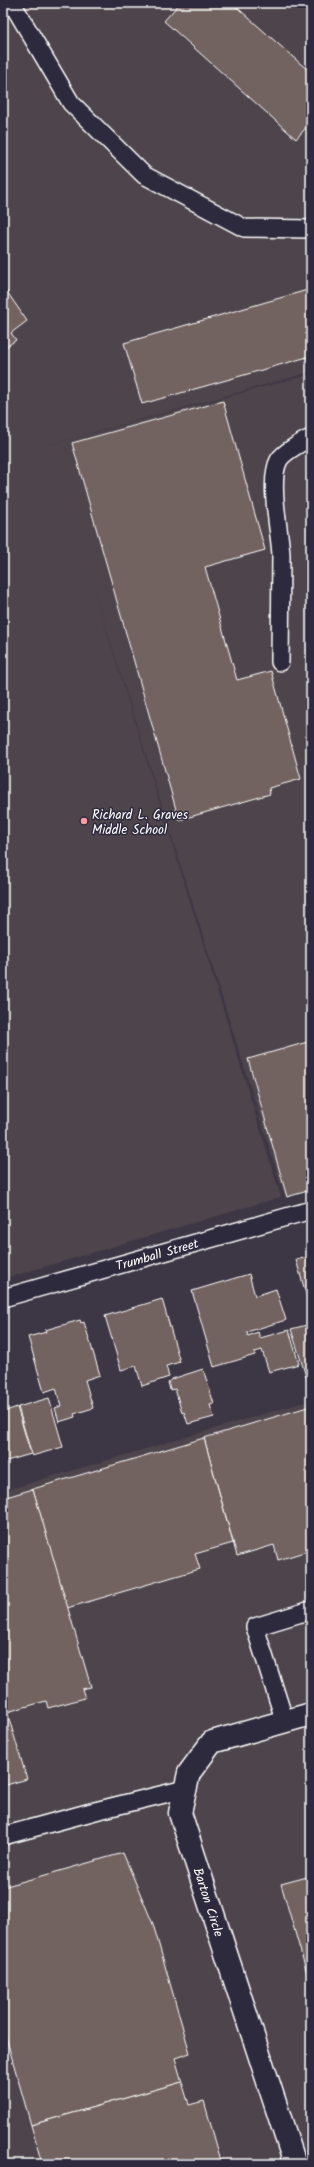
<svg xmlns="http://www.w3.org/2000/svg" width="314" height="2167" font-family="Kalam,sans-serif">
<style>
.built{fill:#4d444c}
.building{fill:#736460;stroke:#fff}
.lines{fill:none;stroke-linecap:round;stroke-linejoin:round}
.service-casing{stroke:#fff;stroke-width:20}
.minor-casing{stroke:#fff;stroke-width:25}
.service{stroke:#2f2a3d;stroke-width:17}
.minor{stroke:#2f2a3d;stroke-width:22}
.poi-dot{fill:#ff9aa2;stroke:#2f2a3d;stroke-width:1.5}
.labels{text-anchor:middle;stroke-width:3;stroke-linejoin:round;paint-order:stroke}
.poi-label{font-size:13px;fill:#fff;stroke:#2f2a3d;text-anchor:start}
.street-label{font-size:13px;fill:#fff;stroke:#2f2a3d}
</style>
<rect width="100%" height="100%" fill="#3d3644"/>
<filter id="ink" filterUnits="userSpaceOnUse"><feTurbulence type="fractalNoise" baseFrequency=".025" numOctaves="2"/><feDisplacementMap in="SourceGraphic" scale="8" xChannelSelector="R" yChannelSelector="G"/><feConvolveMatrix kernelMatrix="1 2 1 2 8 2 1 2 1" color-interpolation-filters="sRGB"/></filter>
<g filter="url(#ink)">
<g class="built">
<polygon points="3,3 311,3 311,372 49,445 311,374 311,1191 285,1198 93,586 281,1197 3,1279"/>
<polygon points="311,1400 311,2164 3,2164 3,1491"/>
</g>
<g class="building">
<polygon points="180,3 232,3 311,73 311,122 296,139 164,21"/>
<polygon points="3,286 27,321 11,333 16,340 3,349"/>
<polygon points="311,289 311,356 142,404 124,343"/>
<polygon points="223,401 265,550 205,567 237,680 271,671 301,779 269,788 270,794 179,820 72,443"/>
<polygon points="311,1041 311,1190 287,1197 248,1059"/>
<polygon points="311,1256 311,1311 296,1260"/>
<polygon points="249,1274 255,1296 276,1289 286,1320 247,1332 248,1336 258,1332 260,1338 289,1330 299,1364 269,1372 262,1350 255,1352 255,1355 214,1367 192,1291"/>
<polygon points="162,1299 180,1362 166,1366 169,1377 142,1386 136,1366 121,1370 105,1316"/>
<polygon points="80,1320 81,1323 84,1322 100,1375 85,1380 93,1408 74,1414 75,1417 59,1422 55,1408 61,1406 56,1388 44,1392 28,1337 46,1332 45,1330"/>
<polygon points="311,1324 311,1385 309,1386 291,1329"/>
<polygon points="203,1369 214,1404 210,1405 214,1417 188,1424 184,1412 182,1413 175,1389 170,1390 168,1382 172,1379"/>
<polygon points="49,1398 63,1447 32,1456 18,1407"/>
<polygon points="311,1406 311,1550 278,1560 274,1545 237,1556 204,1438"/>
<polygon points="17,1407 31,1454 3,1462 3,1412"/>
<polygon points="204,1438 233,1543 195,1554 200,1569 67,1608 33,1489"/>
<polygon points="33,1489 91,1687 82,1689 85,1698 48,1708 46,1701 7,1712 27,1779 3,1786 3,1498"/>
<polygon points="123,1853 153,1924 190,2053 175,2058 182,2082 31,2125 3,2027 3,1887"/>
<polygon points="311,1876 311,1987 281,1884"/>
<polygon points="182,2082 189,2105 204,2101 222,2164 42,2164 31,2125"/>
</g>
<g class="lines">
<g class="service-casing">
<g id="service">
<polyline points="12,3 71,103 144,175 244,228 311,229"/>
<path d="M280,662c0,-36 1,-72 1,-107 -1,-23 -13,-75 -2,-95 4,-7 24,-19 32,-22"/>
<polyline points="3,1298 311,1210"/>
<polyline points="285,1722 255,1627 311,1610"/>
<polyline points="3,1836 95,1811 185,1789"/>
</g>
</g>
<g class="minor-casing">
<polyline id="minor" points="295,2164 180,1813 189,1773 212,1742 311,1714"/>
</g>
<use href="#service" class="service"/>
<use href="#minor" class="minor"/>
</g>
</g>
<circle class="poi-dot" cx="84" cy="821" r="4"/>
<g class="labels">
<g class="poi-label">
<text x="92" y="819">Richard L. Graves<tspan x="92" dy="15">Middle School</tspan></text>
</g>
<g class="street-label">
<text transform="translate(157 1254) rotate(-16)" y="5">Trumball Street</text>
<text transform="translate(209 1902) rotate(72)" y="5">Barton Circle</text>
</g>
</g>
<rect width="314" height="2167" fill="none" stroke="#2f2a3d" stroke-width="16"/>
<rect x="8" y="8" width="298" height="2151" fill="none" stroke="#fff" stroke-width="1.5" filter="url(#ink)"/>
</svg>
